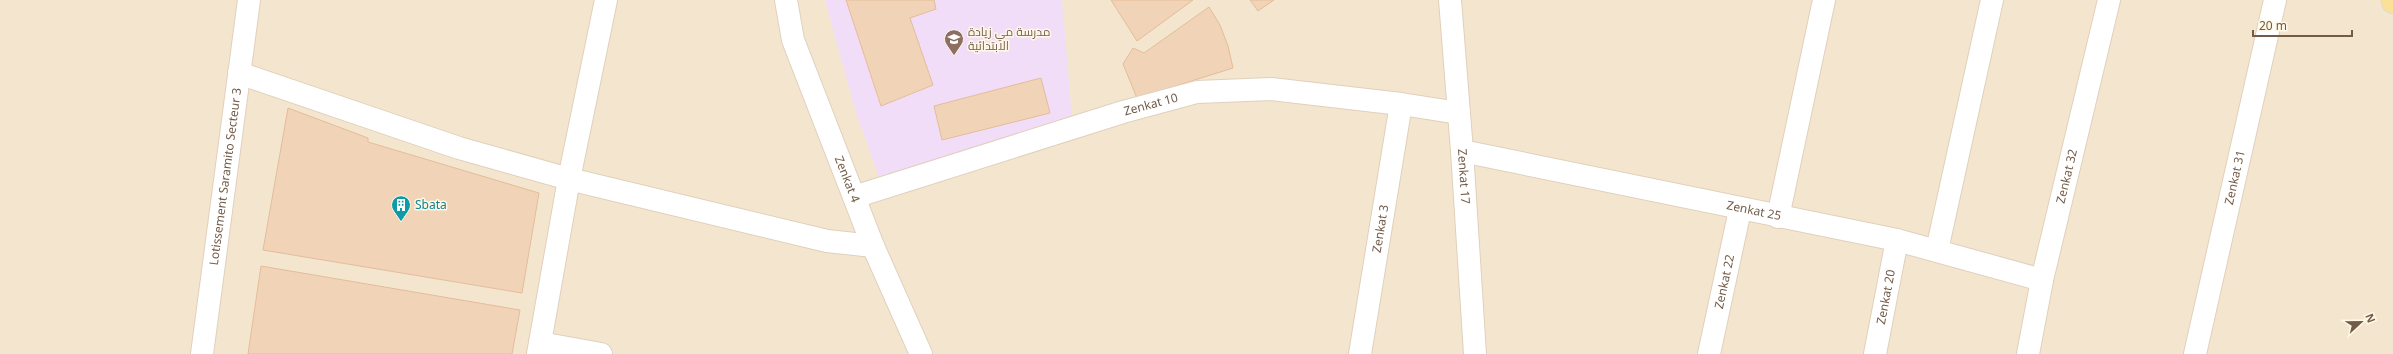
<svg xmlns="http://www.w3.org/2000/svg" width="2393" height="354" font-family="'Noto Sans',Cairo,sans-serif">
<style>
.residential{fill:#f4e6ce}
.education{fill:#f1ddf8}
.building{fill:#f1d4b8;stroke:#e4bc98}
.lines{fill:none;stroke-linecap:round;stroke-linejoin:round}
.minor-casing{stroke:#e0d0bc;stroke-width:24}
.major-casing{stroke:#ddd8d3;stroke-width:24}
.minor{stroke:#fff;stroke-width:22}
.major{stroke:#fbe098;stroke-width:22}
.labels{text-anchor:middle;stroke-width:3;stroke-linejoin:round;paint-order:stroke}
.education-label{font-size:12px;fill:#785e54;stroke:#fff8e6;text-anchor:start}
.street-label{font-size:12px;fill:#725b48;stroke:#fff8e6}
.culture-label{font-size:12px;fill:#0d838f;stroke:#fff8e6;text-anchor:start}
</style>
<rect width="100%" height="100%" fill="#fcf4e0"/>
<rect class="residential" x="0" y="0" width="2393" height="354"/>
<polygon class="education" points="825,0 1062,0 1072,118 879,177 856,113"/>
<g class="building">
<polygon points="846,0 934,0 936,9 910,18 933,85 881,106"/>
<polygon points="1111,0 1193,0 1137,41"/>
<polygon points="1250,0 1274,0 1258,11"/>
<polygon points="1209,7 1220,25 1228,46 1233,68 1137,98 1123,64 1133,48 1144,53"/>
<polygon points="1041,78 1050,113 942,140 934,106"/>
<polygon points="288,108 368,138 368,142 539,193 522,293 263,250"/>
<polygon points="261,266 520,310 512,354 248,354"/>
</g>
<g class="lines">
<g class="minor-casing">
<g id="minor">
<path id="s1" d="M786,0l7,40 80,206 48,108"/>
<path id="s2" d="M1450,0l12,151 13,203"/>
<polyline points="239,73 459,148 569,179 827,241 873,246"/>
<path id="s3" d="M1462,151l435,89 145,40"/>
<path id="s4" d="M854,197l269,-85 74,-20 74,-3 130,15 58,9"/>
<polyline points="1778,217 1824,0"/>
<polyline points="1937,250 1992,0"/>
<polyline points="540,343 601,354"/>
<path id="s5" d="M202,354l47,-354"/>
<polyline points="538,354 569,179 606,0"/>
<path id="s6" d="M1360,354l41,-250"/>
<path id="s7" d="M1709,354l31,-144"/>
<path id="s8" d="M1875,354l22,-114"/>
<path id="s9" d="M2028,354l14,-74 67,-280"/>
<path id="s10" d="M2195,354l80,-354"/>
</g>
</g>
<g class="major-casing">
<polyline id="major" points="2393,0 2393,2"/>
</g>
<use href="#minor" class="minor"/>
<use href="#major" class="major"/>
</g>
<defs>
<g id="school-pin" transform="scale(1)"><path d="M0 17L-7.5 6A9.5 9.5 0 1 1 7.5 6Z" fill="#8d6e63" stroke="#fff8e6"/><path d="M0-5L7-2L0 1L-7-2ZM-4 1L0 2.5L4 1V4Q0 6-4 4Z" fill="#fff"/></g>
<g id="building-pin" transform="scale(1)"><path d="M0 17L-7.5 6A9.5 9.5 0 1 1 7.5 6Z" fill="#0f9aa8" stroke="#fff8e6"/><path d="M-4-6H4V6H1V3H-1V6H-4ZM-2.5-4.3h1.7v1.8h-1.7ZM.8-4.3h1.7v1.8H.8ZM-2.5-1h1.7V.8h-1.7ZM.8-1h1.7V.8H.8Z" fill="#fff"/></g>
</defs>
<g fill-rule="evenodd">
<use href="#school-pin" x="954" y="39"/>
<use href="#building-pin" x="401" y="205"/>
</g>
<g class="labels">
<g class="education-label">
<text x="968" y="36">مدرسة مي زيادة<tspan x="968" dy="14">الابتدائية</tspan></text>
</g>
<g class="street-label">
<text dy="4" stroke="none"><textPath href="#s4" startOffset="311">Zenkat 10</textPath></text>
<text dy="4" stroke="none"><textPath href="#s5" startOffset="179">Lotissement Saramito Secteur 3</textPath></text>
<text dy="4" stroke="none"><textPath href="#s2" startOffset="177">Zenkat 17</textPath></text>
<text dy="4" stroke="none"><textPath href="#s9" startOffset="182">Zenkat 32</textPath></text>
<text dy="4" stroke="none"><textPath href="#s10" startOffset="181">Zenkat 31</textPath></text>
<text dy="4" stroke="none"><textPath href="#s1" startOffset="190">Zenkat 4</textPath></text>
<text dy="4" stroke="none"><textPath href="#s3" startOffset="298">Zenkat 25</textPath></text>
<text dy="4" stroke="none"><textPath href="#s6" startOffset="127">Zenkat 3</textPath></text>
<text dy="4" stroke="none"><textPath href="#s7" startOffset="74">Zenkat 22</textPath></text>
<text dy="4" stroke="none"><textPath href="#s8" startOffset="58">Zenkat 20</textPath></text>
</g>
<g class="culture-label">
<text x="415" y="209">Sbata</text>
</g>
</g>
<g transform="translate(2361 322) rotate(68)" stroke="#fff8e6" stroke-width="3" paint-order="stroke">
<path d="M0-3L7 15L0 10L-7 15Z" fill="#725b48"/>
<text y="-6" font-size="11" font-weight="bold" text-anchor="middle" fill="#725b48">N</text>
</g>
<path d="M2253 30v6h99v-6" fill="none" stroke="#725b48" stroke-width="2"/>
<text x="2259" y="30" font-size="12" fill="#725b48" stroke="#fff8e6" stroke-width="3" paint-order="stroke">20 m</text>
</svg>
